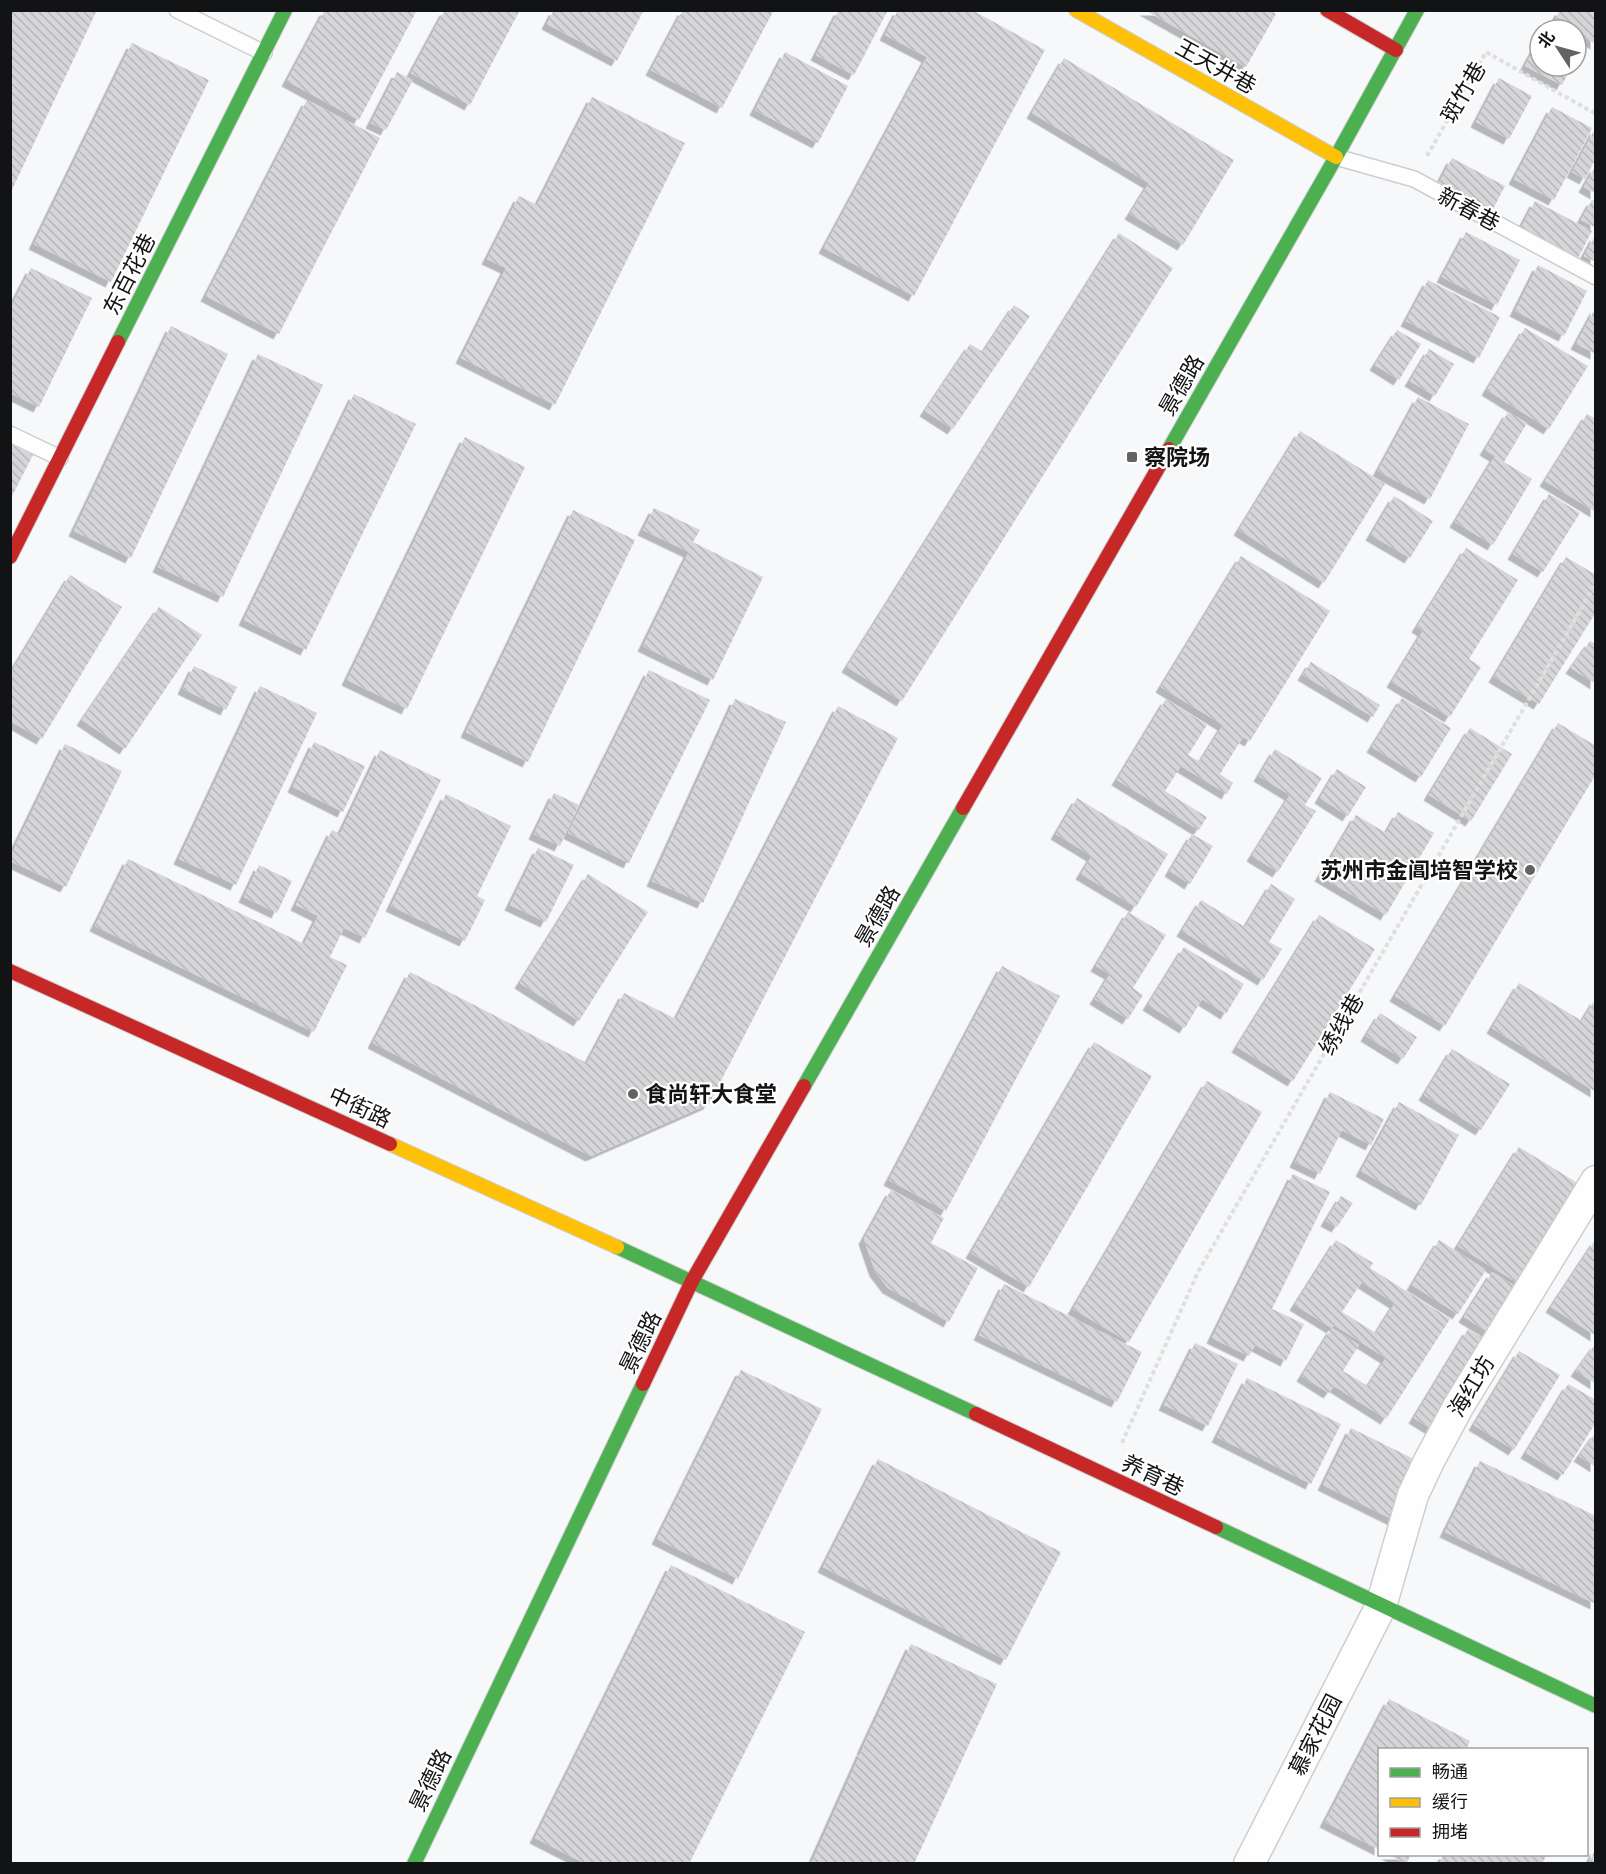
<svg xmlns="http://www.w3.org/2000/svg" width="1606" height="1874" font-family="'Exo 2','Noto Sans SC',sans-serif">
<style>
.building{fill:url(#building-back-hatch);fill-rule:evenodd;filter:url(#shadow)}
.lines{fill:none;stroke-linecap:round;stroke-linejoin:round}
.lane-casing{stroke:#cdced0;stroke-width:18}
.street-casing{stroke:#cdced0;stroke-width:33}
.fast-casing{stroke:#cdced0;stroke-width:16}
.slow-casing{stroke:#cdced0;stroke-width:16}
.jam-casing{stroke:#cdced0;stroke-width:16}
.path{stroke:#dfdfe0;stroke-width:4;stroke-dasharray:4.5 3;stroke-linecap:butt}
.lane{stroke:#fefefe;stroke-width:15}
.street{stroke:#fefefe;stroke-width:30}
.fast{stroke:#4caf50;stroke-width:14}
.slow{stroke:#ffc107;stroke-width:14}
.jam{stroke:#c62828;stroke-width:14}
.poi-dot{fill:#626365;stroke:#fff;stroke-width:2}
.labels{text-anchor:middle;stroke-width:4.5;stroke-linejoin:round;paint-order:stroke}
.street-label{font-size:22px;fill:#121315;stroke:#fff}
.poi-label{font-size:22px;font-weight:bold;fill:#121315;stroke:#fff;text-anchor:start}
</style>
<defs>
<pattern id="building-back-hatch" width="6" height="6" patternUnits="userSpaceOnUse" patternTransform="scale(1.5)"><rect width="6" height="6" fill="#d6d5d7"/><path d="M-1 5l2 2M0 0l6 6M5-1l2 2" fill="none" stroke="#b7b6b8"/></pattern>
<filter id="shadow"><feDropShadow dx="-5.5" dy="5.5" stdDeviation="0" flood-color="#0004"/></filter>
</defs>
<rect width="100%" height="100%" fill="#f6f8fa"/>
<g class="building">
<polygon points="13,10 97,10 10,194 10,17"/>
<polygon points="325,10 417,10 359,120 287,81"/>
<polygon points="445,10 520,10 470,105 411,73"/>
<polygon points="554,10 644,10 617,61 547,24"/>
<polygon points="683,10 774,10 722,108 651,70"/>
<polygon points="839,10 888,10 854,75 816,55"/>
<polygon points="898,10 972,10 1045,50 914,296 824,248 927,57 885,35"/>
<polygon points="1145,10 1270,10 1276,14 1246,67"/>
<polygon points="1560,10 1596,10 1596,44 1576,33 1576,30 1569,30 1554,22"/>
<polygon points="1548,23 1561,30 1544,30"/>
<polygon points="1540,38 1540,66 1572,66 1562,85 1525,66"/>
<polygon points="1576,38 1584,42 1576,57"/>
<polygon points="132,43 209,80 111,282 34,244"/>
<polygon points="785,52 848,86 818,143 755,110"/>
<polygon points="1064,58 1234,160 1183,245 1130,214 1149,183 1032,113"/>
<polygon points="397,72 413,80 386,130 371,123"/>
<polygon points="1499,78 1532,96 1509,139 1476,122"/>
<polygon points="592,97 685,143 555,405 461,358 506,268 487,259 519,196 537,205"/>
<polygon points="307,100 380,138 279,334 206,296"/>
<polygon points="1552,107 1592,128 1554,200 1514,179"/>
<polygon points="1596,127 1596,158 1585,179 1572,172"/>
<polygon points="1452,158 1505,186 1492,211 1439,183"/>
<polygon points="1596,165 1596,194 1584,187"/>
<polygon points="1592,200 1596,201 1596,228 1581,220"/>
<polygon points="1535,201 1592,231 1577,260 1520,230"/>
<polygon points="1466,232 1520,260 1497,305 1442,277"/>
<polygon points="1119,233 1173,268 902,701 847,667"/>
<polygon points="1596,234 1596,262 1584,256"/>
<polygon points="1538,265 1587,291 1564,336 1515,311"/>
<polygon points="31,268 92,298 39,407 10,393 10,309"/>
<polygon points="1428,280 1500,317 1479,358 1406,321"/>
<polygon points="1014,305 1030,316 953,429 925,411 970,344 983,352"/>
<polygon points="1596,307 1596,354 1576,344"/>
<polygon points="171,326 228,354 131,558 74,531"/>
<polygon points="1525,328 1588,366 1549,429 1487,390"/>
<polygon points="1397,330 1421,344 1399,380 1375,365"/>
<polygon points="1429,349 1454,364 1435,396 1410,381"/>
<polygon points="258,354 323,385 223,597 158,567"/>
<polygon points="354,394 416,424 306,650 244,620"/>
<polygon points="1418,397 1469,424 1430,499 1378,471"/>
<polygon points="1508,412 1527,423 1504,462 1532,479 1493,545 1455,522 1495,456 1485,450"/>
<polygon points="1587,414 1596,419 1596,512 1545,481"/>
<polygon points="1300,431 1385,484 1324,583 1239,530"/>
<polygon points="465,437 525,467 407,709 347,680"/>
<polygon points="10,444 33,455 10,500"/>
<polygon points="1549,494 1580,513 1543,572 1513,554"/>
<polygon points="1394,496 1433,521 1410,558 1371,535"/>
<polygon points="654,508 700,530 693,542 763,577 713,680 643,646 689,552 643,530"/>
<polygon points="573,510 635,540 528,762 466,732"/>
<polygon points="1466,548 1518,580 1469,659 1481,667 1450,717 1392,682 1423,631 1417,627"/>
<polygon points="1241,556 1330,611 1250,741 1243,737 1220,774 1233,783 1227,794 1181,766 1165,791 1207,817 1199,830 1117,780 1166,699 1207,725 1188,755 1200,762 1223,725 1161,687"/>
<polygon points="1566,557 1596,575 1596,612 1539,704 1494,677"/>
<polygon points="70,575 122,607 42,739 10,721 10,674"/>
<polygon points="159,607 202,635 125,749 82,720"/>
<polygon points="1590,641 1596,644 1596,684 1571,668"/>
<polygon points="1311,662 1380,705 1373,717 1303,675"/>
<polygon points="194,666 237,687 226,710 183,689"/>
<polygon points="649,670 710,700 629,863 568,833"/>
<polygon points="260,686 317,713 236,885 179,859"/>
<polygon points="1402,698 1451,728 1421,777 1372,747"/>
<polygon points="735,699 786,722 703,903 652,881"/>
<polygon points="838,706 898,738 709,1104 591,1156 373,1043 410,972 587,1063 624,993 676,1019"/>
<polygon points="1558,723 1596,746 1596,774 1445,1026 1395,996"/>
<polygon points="1470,728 1512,754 1471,821 1429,795"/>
<polygon points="314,742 365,766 343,812 293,787"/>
<polygon points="65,744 122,771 66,887 10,861 10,857"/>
<polygon points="1275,749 1322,778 1305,805 1316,811 1278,872 1252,856 1290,795 1259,776"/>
<polygon points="380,750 441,780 365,938 344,928 330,957 347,965 314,1032 95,926 128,859 304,944 318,916 296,905 332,830 340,834"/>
<polygon points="1337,769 1366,787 1348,816 1320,798"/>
<polygon points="554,793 579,805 560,846 534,834"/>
<polygon points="446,794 511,826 477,896 485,900 465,941 391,906"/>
<polygon points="1077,798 1168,854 1136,907 1081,874 1092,856 1056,834"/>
<polygon points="1398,812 1434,833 1386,915 1320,876 1356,815 1386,833"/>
<polygon points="1192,834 1213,846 1190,884 1170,871"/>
<polygon points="538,848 574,865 546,922 510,905"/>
<polygon points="259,865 292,881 277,913 244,897"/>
<polygon points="588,874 648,912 579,1021 520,983"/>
<polygon points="1271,884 1295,899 1269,942 1282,949 1263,980 1182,931 1201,900 1245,927"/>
<polygon points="1128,912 1166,935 1133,988 1143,995 1128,1019 1095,999 1110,974 1096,966"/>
<polygon points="1319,915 1375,949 1293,1081 1237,1047"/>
<polygon points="1184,947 1244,984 1226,1014 1202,999 1185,1028 1148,1005"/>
<polygon points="1002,966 1060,996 946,1211 889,1180"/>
<polygon points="1519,983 1582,1021 1596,998 1596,1092 1492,1028"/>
<polygon points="1380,1013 1417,1037 1403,1059 1366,1036"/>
<polygon points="1094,1042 1152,1076 1029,1287 971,1253"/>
<polygon points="1452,1049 1510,1084 1481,1130 1424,1095"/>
<polygon points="1207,1081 1262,1112 1129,1342 1073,1309"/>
<polygon points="1330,1092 1384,1119 1371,1145 1342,1130 1320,1174 1295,1162"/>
<polygon points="1399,1102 1459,1135 1421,1205 1361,1171"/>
<polygon points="1519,1147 1579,1184 1518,1283 1458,1246"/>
<polygon points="1293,1174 1330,1192 1272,1309 1304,1324 1286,1361 1255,1345 1249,1356 1212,1338"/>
<polygon points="891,1190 944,1218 931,1243 978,1268 949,1322 888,1288 875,1271 864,1239"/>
<polygon points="1341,1196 1353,1203 1337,1227 1326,1221"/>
<polygon points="1596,1239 1596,1336 1551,1307"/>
<path d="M1336,1240l37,23 -3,5 80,51 -64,100 -52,-33 -5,7 -27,-17 30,-48 27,17 -16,26 25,15 18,-28 -52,-33 -2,3 -37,-23zM1362,1282l33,21 -19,30 -34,-21z"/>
<polygon points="1439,1240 1486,1270 1458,1314 1412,1285"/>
<polygon points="1492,1272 1526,1293 1498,1338 1464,1317"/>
<polygon points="1004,1284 1142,1352 1117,1402 979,1335"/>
<polygon points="1468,1329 1495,1345 1440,1434 1414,1418"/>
<polygon points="1195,1343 1238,1364 1208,1426 1164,1405"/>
<polygon points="1596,1343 1596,1384 1576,1371"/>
<polygon points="1519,1351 1560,1375 1514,1450 1474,1425"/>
<polygon points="741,1370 822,1409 738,1579 657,1539"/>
<polygon points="1247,1378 1341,1424 1311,1484 1217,1437"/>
<polygon points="1568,1384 1596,1400 1596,1422 1563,1475 1526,1453"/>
<polygon points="1351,1428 1426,1465 1398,1522 1323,1485"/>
<polygon points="1596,1432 1596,1467 1579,1456"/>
<polygon points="878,1459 1061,1552 1006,1660 823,1567"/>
<polygon points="1480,1461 1596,1516 1596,1604 1445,1532"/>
<polygon points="671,1565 805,1632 689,1864 586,1864 535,1838"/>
<polygon points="911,1644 997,1684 914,1864 811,1864 862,1750 895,1764 862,1749"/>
<polygon points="1389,1699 1470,1741 1466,1750 1380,1750 1380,1850 1325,1822"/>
<polygon points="1596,1848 1596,1864 1588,1864"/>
<polygon points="1387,1854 1411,1854 1406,1864"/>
<polygon points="1444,1854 1547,1854 1542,1864 1439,1864"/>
</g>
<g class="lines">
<g class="lane-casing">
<g id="lane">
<polyline points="177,10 264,53"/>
<polyline points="1336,157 1414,179 1596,277"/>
<polyline points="10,434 60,458"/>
</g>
</g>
<g class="street-casing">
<polyline id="street" points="1249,1864 1381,1606 1413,1495 1429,1461 1458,1407 1596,1181"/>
</g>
<g class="fast-casing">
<g id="fast">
<polyline points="118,342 285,10"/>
<polyline points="1169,449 1336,157 1417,10"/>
<polyline points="804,1086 963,808"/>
<polyline points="617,1247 976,1414"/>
<polyline points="1216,1527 1596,1706"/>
<polyline points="414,1864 643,1384"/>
</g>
</g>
<g class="slow-casing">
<g id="slow">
<polyline points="1076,10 1336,157"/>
<polyline points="390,1144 617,1247"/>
</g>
</g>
<g class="jam-casing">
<g id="jam">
<polyline points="1327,10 1396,50"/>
<polyline points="10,557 118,342"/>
<polyline points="963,808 1169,449"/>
<polyline points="10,971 390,1144"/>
<polyline points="643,1384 692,1281 804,1086"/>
<polyline points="976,1414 1216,1527"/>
</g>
</g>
<g class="path">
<polyline points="1427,156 1486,52 1596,114"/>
<polyline points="1122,1443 1198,1272 1596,583"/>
</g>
<use href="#lane" class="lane"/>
<use href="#street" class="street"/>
<use href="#fast" class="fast"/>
<use href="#slow" class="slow"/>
<use href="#jam" class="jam"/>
</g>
<g class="poi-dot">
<rect x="1126" y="451" width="12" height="12" rx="3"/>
<circle cx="1530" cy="870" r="6"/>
<circle cx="633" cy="1094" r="6"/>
</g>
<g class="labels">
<g class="street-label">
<text transform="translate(1216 66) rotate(29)" y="8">王天井巷</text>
<text transform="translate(1463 92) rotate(-60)" y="8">斑竹巷</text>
<text transform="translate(1469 209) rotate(28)" y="8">新春巷</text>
<text transform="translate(129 274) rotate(-63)" y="8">东百花巷</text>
<text transform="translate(1181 385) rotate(-60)" y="8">景德路</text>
<text transform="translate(877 916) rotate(-60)" y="8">景德路</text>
<text transform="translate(1341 1024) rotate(-60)" y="8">绣线巷</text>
<text transform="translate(360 1107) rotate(25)" y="8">中街路</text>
<text transform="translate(640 1342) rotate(-64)" y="8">景德路</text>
<text transform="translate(1471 1386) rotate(-59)" y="8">海红坊</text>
<text transform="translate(1153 1475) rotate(25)" y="8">养育巷</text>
<text transform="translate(1315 1735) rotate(-63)" y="8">慕家花园</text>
<text transform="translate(430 1780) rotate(-64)" y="8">景德路</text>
</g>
<g class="poi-label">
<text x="1144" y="465">察院场</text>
<text x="1518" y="878" text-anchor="end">苏州市金阊培智学校</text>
<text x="645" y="1102">食尚轩大食堂</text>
</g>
</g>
<rect width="1606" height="1874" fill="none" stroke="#121315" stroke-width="24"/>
<rect x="1378" y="1748" width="210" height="108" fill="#ffffff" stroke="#a0a1a1" stroke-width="1.5"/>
<rect x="1390" y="1768" width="30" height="9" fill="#4caf50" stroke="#a0a1a1" stroke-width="1.5"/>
<text x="1432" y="1778" font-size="18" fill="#121315">畅通</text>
<rect x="1390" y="1798" width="30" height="9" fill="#ffc107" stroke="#a0a1a1" stroke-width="1.5"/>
<text x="1432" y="1808" font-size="18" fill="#121315">缓行</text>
<rect x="1390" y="1828" width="30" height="9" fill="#c62828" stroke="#a0a1a1" stroke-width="1.5"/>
<text x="1432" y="1838" font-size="18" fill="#121315">拥堵</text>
<g transform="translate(1558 48) rotate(306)"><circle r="28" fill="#ffffff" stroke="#a0a1a1" stroke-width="1.5"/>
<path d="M0-4.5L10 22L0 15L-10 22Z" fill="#626365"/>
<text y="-9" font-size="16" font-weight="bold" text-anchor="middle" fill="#121315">北</text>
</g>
</svg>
